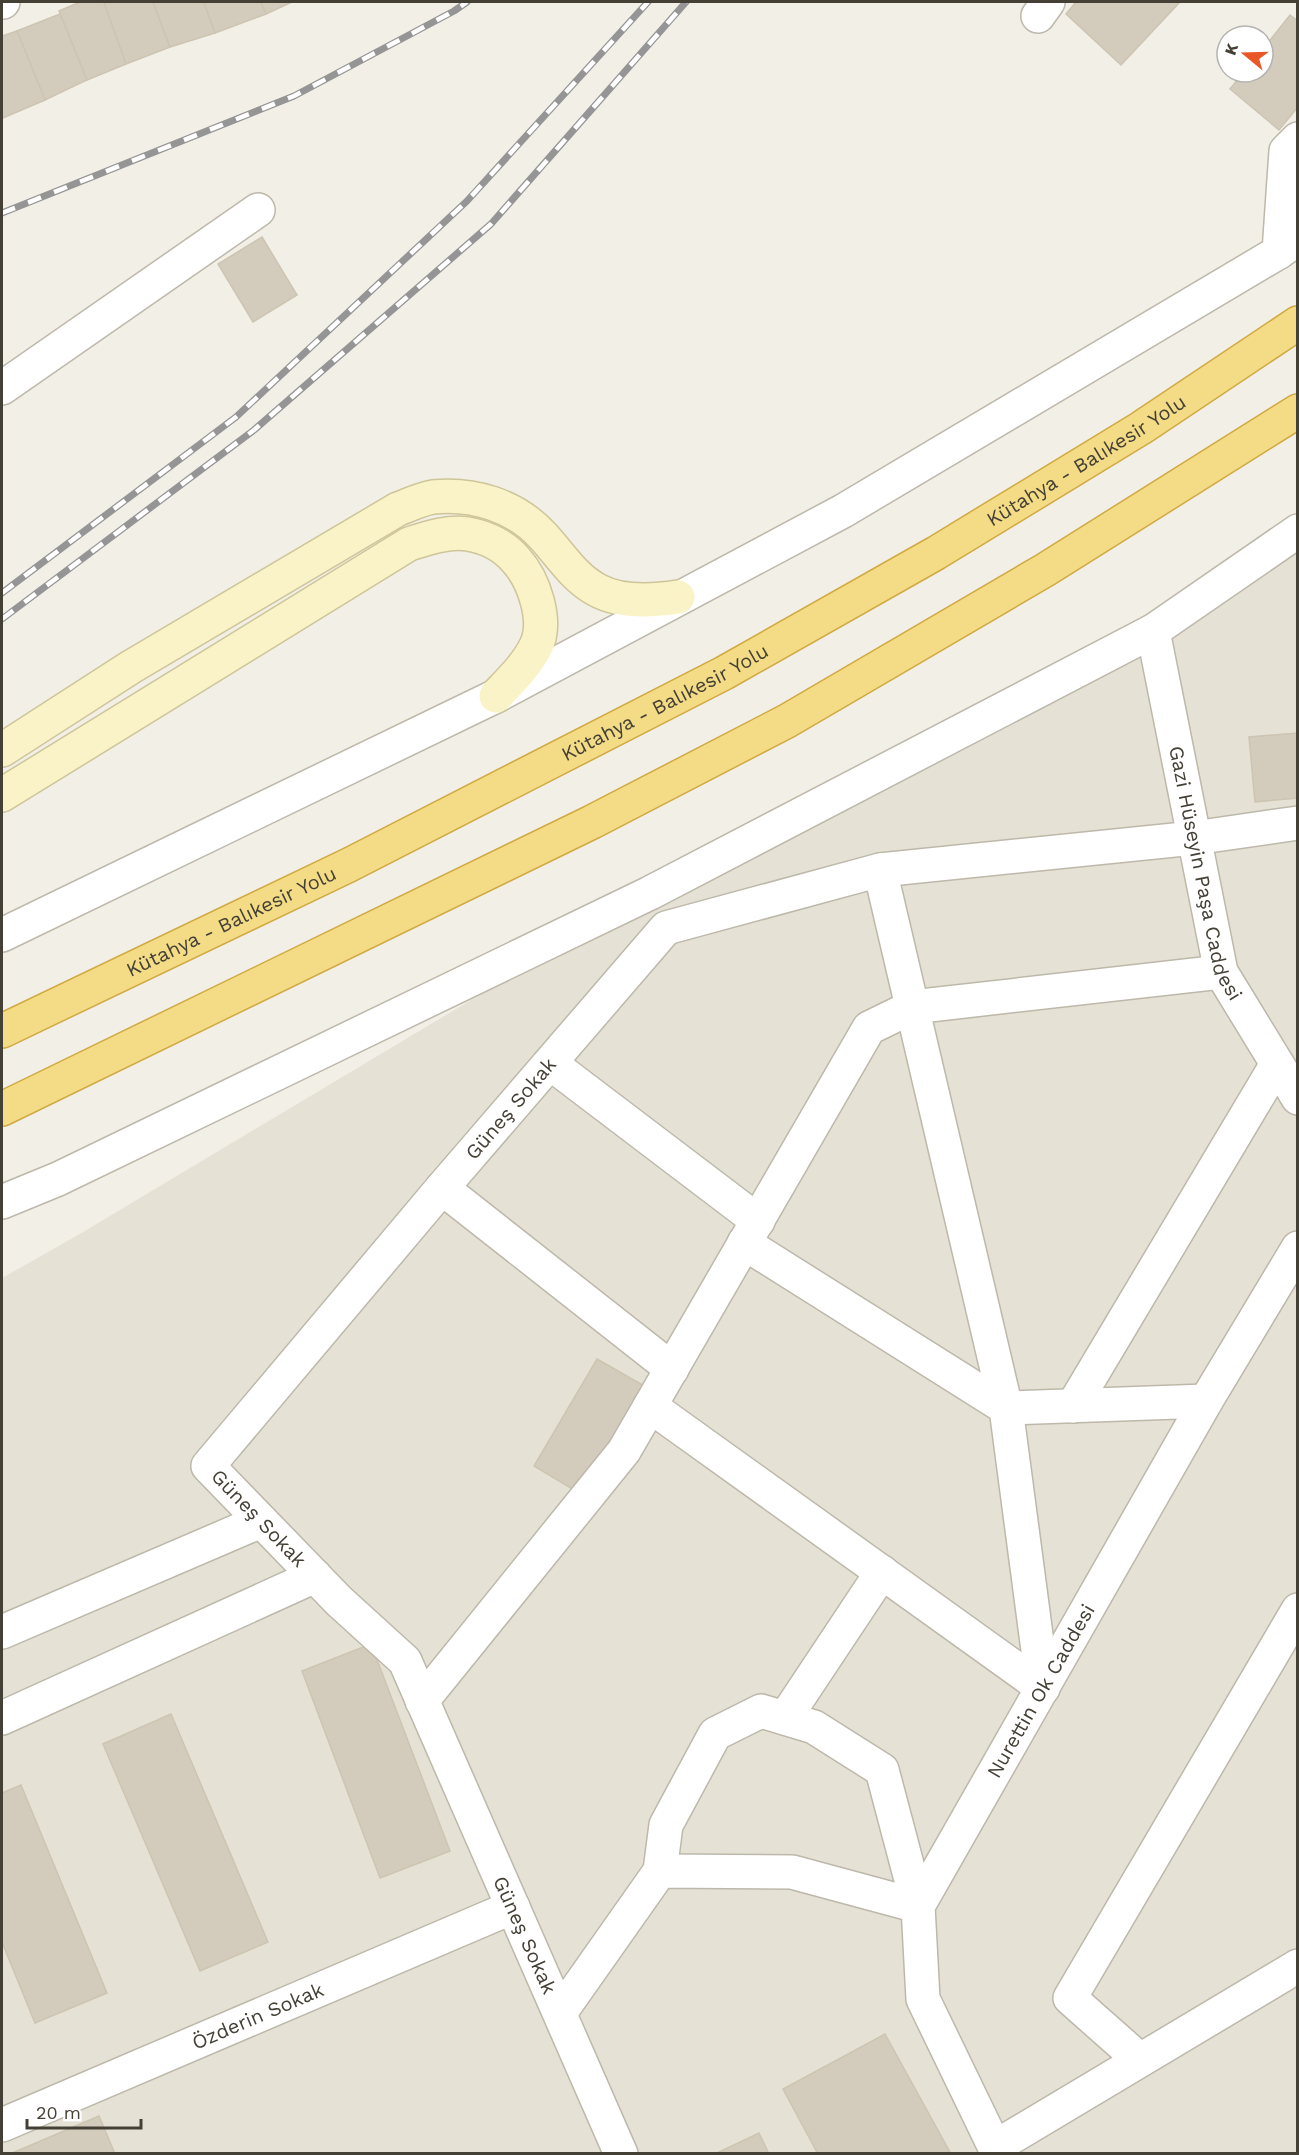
<svg xmlns="http://www.w3.org/2000/svg" width="1299" height="2155" font-family="'Work Sans',sans-serif">
<style>
.residential{fill:#e5e2d5}
.building{fill:#d3ccbd;stroke:#cdc4b1;stroke-width:1.5}
.lines{fill:none;stroke-linecap:round;stroke-linejoin:round}
.minor-casing{stroke:#bdb8aa;stroke-width:36}
.secondary-casing{stroke:#cec599;stroke-width:36}
.trunk-casing{stroke:#d0a942;stroke-width:36}
.minor{stroke:#fff;stroke-width:33}
.secondary{stroke:#faf3c8;stroke-width:33}
.trunk{stroke:#f4dc86;stroke-width:33}
.rail-casing{stroke:#959595;stroke-width:7}
.rail{stroke:#fff;stroke-width:4.5;stroke-dasharray:14;stroke-linecap:butt}
.labels{text-anchor:middle;stroke-width:6;stroke-linejoin:round;paint-order:stroke}
.street-label{font-size:20px;fill:#444036;stroke:#fff}
</style>
<rect width="100%" height="100%" fill="#f2efe7"/>
<polygon class="residential" points="1297,541 1297,2153 2,2153 2,1278 78,1235 650,893"/>
<g class="building">
<polygon points="80,2 104,2 126,64 87,80 59,11"/>
<polygon points="104,2 153,2 170,47 126,64"/>
<polygon points="153,2 204,2 215,33 170,47"/>
<polygon points="204,2 261,2 266,14 215,33"/>
<polygon points="261,2 292,2 266,14"/>
<polygon points="1076,2 1180,2 1121,65 1066,14"/>
<polygon points="60,14 87,80 45,100 17,31"/>
<polygon points="1290,15 1298,21 1298,107 1279,130 1230,89 1244,72 1263,72 1263,49"/>
<polygon points="17,31 45,100 3,118 2,114 2,36"/>
<polygon points="262,237 297,295 253,322 218,264"/>
<polygon points="1298,733 1298,798 1255,802 1249,737"/>
<polygon points="597,1359 648,1388 584,1496 534,1466"/>
<polygon points="371,1644 450,1851 380,1878 302,1671"/>
<polygon points="171,1714 268,1942 200,1971 103,1744"/>
<polygon points="21,1785 107,1993 35,2023 2,1942 2,1793"/>
<polygon points="885,2034 951,2154 818,2154 783,2089"/>
<polygon points="99,2116 115,2154 10,2154"/>
<polygon points="759,2133 769,2154 715,2154"/>
</g>
<g class="lines">
<g class="minor-casing">
<g id="minor">
<polyline points="2,2 3,2"/>
<polyline points="1038,16 1048,2"/>
<polyline points="1279,252 1286,151 1298,139"/>
<polyline points="2,388 258,210"/>
<path id="s1" d="M1153,631l68,341 77,126"/>
<polyline points="880,870 1006,1408 1043,1688"/>
<polyline points="2,935 496,696 843,511 1279,252 1298,239"/>
<polyline points="550,1063 758,1221"/>
<polyline points="442,1188 672,1369"/>
<polyline points="2,1202 58,1179 650,893 1153,631 1298,531"/>
<polyline points="744,1243 1006,1408 1206,1401"/>
<polyline points="650,1406 1043,1688"/>
<polyline points="1073,1406 1277,1064"/>
<polyline points="2,1632 261,1521"/>
<polyline points="422,1701 624,1451 869,1028 912,1007 1221,972"/>
<polyline points="2,1718 315,1576"/>
<polyline points="785,1718 882,1572"/>
<polyline points="660,1871 666,1825 715,1734 761,1711 814,1727 882,1770 918,1906"/>
<polyline points="560,2013 660,1871 792,1872 918,1906"/>
<polyline points="1140,2060 1070,1998 1298,1610"/>
<path id="s2" d="M2,2125l511,-218"/>
<polyline points="995,2147 1298,1966"/>
<path id="s3" d="M621,2154l-216,-493 -66,-60 -131,-135 234,-278 224,-260 214,-58 314,-32 104,-15"/>
<path id="s4" d="M998,2154l-75,-155 -5,-93 288,-505 92,-153"/>
</g>
</g>
<g class="secondary-casing">
<g id="secondary">
<path d="M2,750l129,-83 267,-158c11,-4 23,-10 35,-12 40,-4 81,8 109,38 18,19 31,42 55,55 24,13 56,11 81,7"/>
<path d="M2,795l407,-251c19,-6 39,-13 59,-10 18,3 36,12 48,26 18,20 32,61 20,86 -9,19 -26,35 -40,50"/>
</g>
</g>
<g class="trunk-casing">
<g id="trunk">
<path id="s5" d="M2,1031l347,-166 375,-192 212,-120 205,-125 157,-105"/>
<polyline points="2,1109 592,822 787,721 1045,570 1298,411"/>
</g>
</g>
<use href="#minor" class="minor"/>
<use href="#secondary" class="secondary"/>
<use href="#trunk" class="trunk"/>
<g class="rail-casing">
<g id="rail">
<polyline points="2,213 294,96 454,11 467,2"/>
<polyline points="2,593 236,417 467,201 648,2"/>
<polyline points="2,619 254,430 491,224 686,2"/>
</g>
</g>
<use href="#rail" class="rail"/>
</g>
<g class="labels">
<g class="street-label">
<text dy="7" stroke="none"><textPath href="#s5" startOffset="1226">Kütahya - Balıkesir Yolu</textPath></text>
<text dy="7" stroke="none"><textPath href="#s5" startOffset="740">Kütahya - Balıkesir Yolu</textPath></text>
<text dy="7" stroke="none"><textPath href="#s1" startOffset="248">Gazi Hüseyin Paşa Caddesi</textPath></text>
<text dy="7" stroke="none"><textPath href="#s5" startOffset="254">Kütahya - Balıkesir Yolu</textPath></text>
<text dy="7" stroke="none"><textPath href="#s3" startOffset="1284">Güneş Sokak</textPath></text>
<text transform="translate(259 1518) rotate(46)" y="7">Güneş Sokak</text>
<text dy="7" stroke="none"><textPath href="#s4" startOffset="513">Nurettin Ok Caddesi</textPath></text>
<text transform="translate(525 1935) rotate(66)" y="7">Güneş Sokak</text>
<text dy="7" stroke="none"><textPath href="#s2" startOffset="278">Özderin Sokak</textPath></text>
</g>
</g>
<rect width="1299" height="2155" fill="none" stroke="#444036" stroke-width="6"/>
<g transform="translate(1245 54) rotate(289)"><circle r="28" fill="#ffffff" stroke="#b4b3af" stroke-width="1.5"/>
<path d="M0-4.5L10 22L0 15L-10 22Z" fill="#e95627"/>
<text y="-9" font-size="16" font-weight="bold" text-anchor="middle" fill="#444036">K</text>
</g>
<path d="M27 2119v9h114v-9" fill="none" stroke="#444036" stroke-width="3"/>
<text x="36" y="2119" font-size="18" fill="#444036" stroke="#ffffff" stroke-width="4.5" paint-order="stroke">20 m</text>
</svg>
